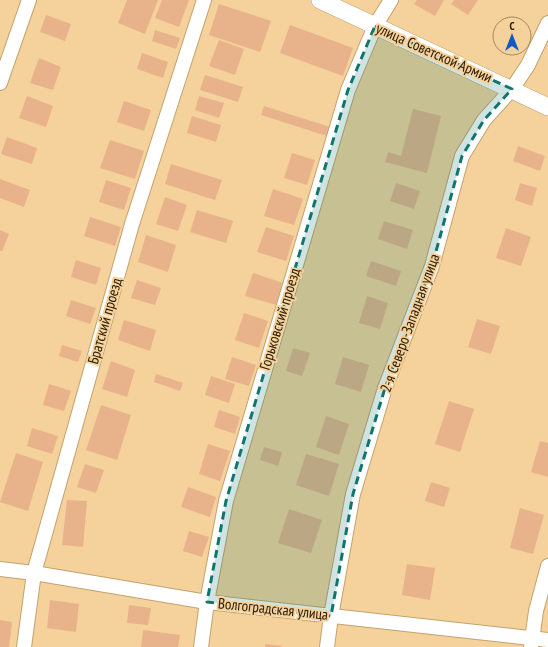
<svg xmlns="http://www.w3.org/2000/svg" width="548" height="647" font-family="'PT Sans Narrow',sans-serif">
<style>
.building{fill:#e8b38b}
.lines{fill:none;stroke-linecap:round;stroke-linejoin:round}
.minor-casing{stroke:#c3a26c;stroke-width:16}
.tertiary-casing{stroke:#c3a26c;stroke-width:18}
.minor{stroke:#fff;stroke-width:14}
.tertiary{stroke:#fff;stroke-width:17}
.marked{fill:#0f766e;fill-opacity:0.2;stroke:#0f766e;stroke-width:3;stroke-dasharray:8 5;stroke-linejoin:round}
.labels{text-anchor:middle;stroke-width:4;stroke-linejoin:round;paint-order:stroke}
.street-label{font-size:15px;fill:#251803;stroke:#f5d29b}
</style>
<rect width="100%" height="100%" fill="#f5d29b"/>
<g class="building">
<polygon points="127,0 158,0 145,34 118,23"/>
<polygon points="162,0 189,0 179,27 155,18"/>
<polygon points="417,0 444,0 435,16 414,4"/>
<polygon points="454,0 478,0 468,15 451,4"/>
<polygon points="219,4 271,21 260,52 209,35"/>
<polygon points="46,15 71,24 65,41 40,32"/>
<polygon points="290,25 353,48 343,76 280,53"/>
<polygon points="155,30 180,38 176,49 152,41"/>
<polygon points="219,40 244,49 235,75 209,66"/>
<polygon points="142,53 168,62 163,78 137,69"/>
<polygon points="39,58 61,67 53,90 30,83"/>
<polygon points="205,75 243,87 238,102 200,90"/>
<polygon points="27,96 53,106 46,127 19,118"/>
<polygon points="199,96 224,103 219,118 195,110"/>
<polygon points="124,101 151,110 144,131 117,122"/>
<polygon points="264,106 330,127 327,136 261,115"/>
<polygon points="413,109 441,116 427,173 385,162 388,152 401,156"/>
<polygon points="192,116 221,125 216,142 187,133"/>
<polygon points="7,137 37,148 32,164 1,154"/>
<polygon points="110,140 144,151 135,179 100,168"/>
<polygon points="518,146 545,156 540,171 513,161"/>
<polygon points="292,153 315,160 307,185 284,178"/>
<polygon points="171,164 222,180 215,200 165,184"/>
<polygon points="0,179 30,190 24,207 0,198"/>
<polygon points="106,180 131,188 124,210 99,202"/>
<polygon points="396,183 420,191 414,209 390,201"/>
<polygon points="520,183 537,188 532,206 515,200"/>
<polygon points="273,189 303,199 294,225 264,216"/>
<polygon points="165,197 187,205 178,231 156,224"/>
<polygon points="197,210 233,221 226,243 190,232"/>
<polygon points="90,217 121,227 115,246 84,236"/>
<polygon points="384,221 413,230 407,249 378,239"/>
<polygon points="266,227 294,236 286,261 257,252"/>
<polygon points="506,228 531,237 521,266 496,258"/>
<polygon points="0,230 9,234 2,251 0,251"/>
<polygon points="146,235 176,245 168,272 138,262"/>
<polygon points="76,260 101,268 96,285 71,277"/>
<polygon points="371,261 401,271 396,286 366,276"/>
<polygon points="253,273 283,283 276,305 245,296"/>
<polygon points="137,280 161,288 155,305 131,298"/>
<polygon points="367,296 388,303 380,329 359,323"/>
<polygon points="71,300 96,308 90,324 66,316"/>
<polygon points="244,313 268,321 259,348 235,340"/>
<polygon points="477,319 500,326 491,354 468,347"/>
<polygon points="124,320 156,330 150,351 118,340"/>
<polygon points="62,345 82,351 78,362 59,356"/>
<polygon points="293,348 310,353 302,376 286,371"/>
<polygon points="232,357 256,365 249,386 225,379"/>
<polygon points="343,357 369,365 361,392 335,384"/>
<polygon points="111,361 135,370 127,397 102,389"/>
<polygon points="156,374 183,383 180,391 154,382"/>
<polygon points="211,376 235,384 229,403 205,395"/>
<polygon points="49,384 71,391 64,411 43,405"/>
<polygon points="449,401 474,409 460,452 435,444"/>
<polygon points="101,405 131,415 117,460 86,450"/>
<polygon points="219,410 240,417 235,434 214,427"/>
<polygon points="326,416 349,424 339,455 316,447"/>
<polygon points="32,428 58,436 52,454 27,446"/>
<polygon points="540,441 548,443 548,477 531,472"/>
<polygon points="208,444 230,451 220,481 199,474"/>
<polygon points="264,447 282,452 278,466 260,460"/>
<polygon points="16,453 43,462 28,511 0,502"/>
<polygon points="306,454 339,464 329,496 296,485"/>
<polygon points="85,464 104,470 96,493 77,487"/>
<polygon points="431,482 450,488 444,507 425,501"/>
<polygon points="188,487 216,497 210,517 181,507"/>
<polygon points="67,500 87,501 83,547 62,545"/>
<polygon points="520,508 544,515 533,554 510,548"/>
<polygon points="289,509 322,520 311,553 278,543"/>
<polygon points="189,531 209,537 202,557 183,551"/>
<polygon points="407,564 435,568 430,600 402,595"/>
<polygon points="50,600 79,604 76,632 47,628"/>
<polygon points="129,605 151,608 148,625 127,623"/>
<polygon points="0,620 12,622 9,647 0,647"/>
<polygon points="143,630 180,635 178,647 141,647"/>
<polygon points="265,644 282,646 282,647 265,647"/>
</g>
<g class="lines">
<g class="minor-casing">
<g id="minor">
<polyline points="0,83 29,0"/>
<polyline points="0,569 34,573 207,602 548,640"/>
<polyline points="24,647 34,573 132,224 204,0"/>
<polyline points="201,647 207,602 226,501 348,90 375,26 391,0"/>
<polyline points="327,647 331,616 353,494 385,388 432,266 462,156 484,120 512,89 528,65 548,23"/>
<polyline points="531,647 536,611 548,566"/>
</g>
</g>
<g class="tertiary-casing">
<polyline id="tertiary" points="320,0 548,107"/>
</g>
<use href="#minor" class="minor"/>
<use href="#tertiary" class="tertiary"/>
</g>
<path class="marked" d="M375,26l137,63 -28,31 -22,36 -30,110 -47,122 -32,106 -22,122 -124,-14 19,-101 122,-411z"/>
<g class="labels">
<g class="street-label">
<text transform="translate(434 53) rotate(24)" y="5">улица Советской Армии</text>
<text transform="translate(280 319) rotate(-73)" y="5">Горьковский проезд</text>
<text transform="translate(105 321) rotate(-74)" y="5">Братский проезд</text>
<text transform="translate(410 323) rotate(-70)" y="5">2-я Северо-Западная улица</text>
<text transform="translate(273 609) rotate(6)" y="5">Волгоградская улица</text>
</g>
</g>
<g transform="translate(512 36)"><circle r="19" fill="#f5d29b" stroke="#a2885e"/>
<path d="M0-3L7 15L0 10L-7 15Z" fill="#0d5ac4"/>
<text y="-6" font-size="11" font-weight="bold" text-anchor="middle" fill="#251803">С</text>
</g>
</svg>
